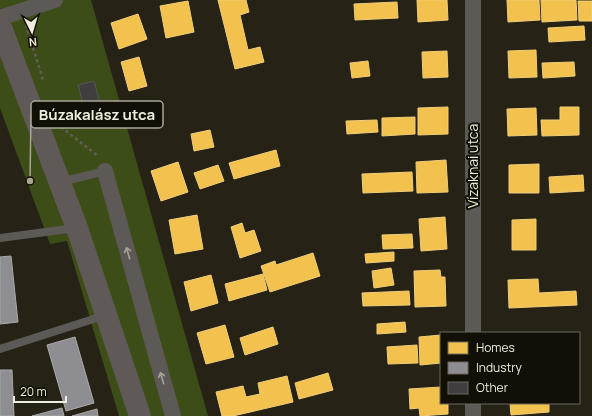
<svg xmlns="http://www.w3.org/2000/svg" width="592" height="416" font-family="Manrope,sans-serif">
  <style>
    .green { fill: #3d4d17 }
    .homes { fill: #f2c14e; stroke: #f1ce79 }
    .industry { fill: #8d8d92; stroke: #aaaaa9 }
    .building { fill: #403e3e; stroke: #595756 }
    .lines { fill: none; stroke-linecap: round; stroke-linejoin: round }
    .path { stroke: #625e5c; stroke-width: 2.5; stroke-dasharray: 3 3; stroke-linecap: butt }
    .lane { stroke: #5d5957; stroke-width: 8 }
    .street { stroke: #5d5957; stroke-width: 16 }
    .secondary { stroke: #5f5a57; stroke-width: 22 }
    .oneway { stroke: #a6a39a }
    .labels { text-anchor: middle; stroke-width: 4; stroke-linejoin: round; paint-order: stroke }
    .street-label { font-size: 14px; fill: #efedde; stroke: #121006 }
    .leader { fill: none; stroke: #a9a698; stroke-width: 1.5 }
    .callout-dot { fill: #a9a698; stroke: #121006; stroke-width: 1.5 }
    .callout { fill: #121006; stroke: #a9a698; stroke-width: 1.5 }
    .callout-label { font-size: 15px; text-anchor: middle; font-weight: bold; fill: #efedde }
  </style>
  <rect width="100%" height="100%" fill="#262316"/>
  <path class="green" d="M0,0h91l117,416h-89l-52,-175 -17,3 -50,-136z"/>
  <g class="homes">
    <path d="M218,0h28l3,12 -9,3 8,35 12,-3 4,15 -29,7z"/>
    <path d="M417,0h30l1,20 -30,2z"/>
    <path d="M507,0h32l1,20 -32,2z"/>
    <path d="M541,0h35l1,20 -35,2z"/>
    <path d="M188,1l6,31 -28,6 -6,-32z"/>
    <path d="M578,1h14v20h-13z"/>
    <path d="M397,2l1,16 -43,2 -1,-16z"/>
    <path d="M138,14l9,25 -28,10 -8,-26z"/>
    <path d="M584,26l1,14 -36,2 -1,-14z"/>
    <path d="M536,50l1,27 -28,1 -1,-27z"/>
    <path d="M447,51l1,26 -25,1 -1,-26z"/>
    <path d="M139,57l8,29 -18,5 -8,-29z"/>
    <path d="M368,61l2,15 -18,2 -2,-15z"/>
    <path d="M574,62l1,14 -32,2 -1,-15z"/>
    <path d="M448,107v27l-30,1v-27z"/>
    <path d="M560,107h19v28l-37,1 -1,-16h19z"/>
    <path d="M536,108l1,27 -29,1 -1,-27z"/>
    <path d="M415,117v17l-33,2v-18z"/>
    <path d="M377,120l1,12 -31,2 -1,-13z"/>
    <path d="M210,130l4,17 -20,4 -3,-17z"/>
    <path d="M276,150l4,16 -46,13 -5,-16z"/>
    <path d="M446,160l2,32 -31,1 -1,-31z"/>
    <path d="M178,162l10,30 -27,9 -10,-30z"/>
    <path d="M539,164v29h-30v-28z"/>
    <path d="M218,165l6,16 -24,8 -6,-16z"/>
    <path d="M412,172l1,19 -50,2 -1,-19z"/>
    <path d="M583,175l1,16 -34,2 -1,-16z"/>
    <path d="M197,215l6,34 -28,5 -6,-34z"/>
    <path d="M445,217l2,32 -26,2 -2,-32z"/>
    <path d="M536,219v31h-24v-30z"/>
    <path d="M242,223l3,10 9,-3 7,21 -21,7 -9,-31z"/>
    <path d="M412,234l1,14 -30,1 -1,-14z"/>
    <path d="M394,252v9l-28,2 -1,-9z"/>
    <path d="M313,253l7,23 -50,16 -9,-26 14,-5 1,4z"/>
    <path d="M391,268l3,17 -20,3 -2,-17z"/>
    <path d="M440,270l1,7h4l1,29 -31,1 -1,-36z"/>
    <path d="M263,274l4,16 -38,11 -4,-17z"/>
    <path d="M211,275l7,28 -27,8 -7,-29z"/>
    <path d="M538,279l1,14 37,-2 1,14 -68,3 -1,-28z"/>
    <path d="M409,291l1,14 -47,1 -1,-13z"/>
    <path d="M405,322l1,10 -29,2v-10z"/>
    <path d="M225,325l9,32 -28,7 -9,-31z"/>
    <path d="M273,327l5,17 -33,11 -5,-17z"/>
    <path d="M441,335v28l-21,2 -1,-28z"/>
    <path d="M417,345l1,18 -30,1 -1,-17z"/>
    <path d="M328,373l5,17 -34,9 -4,-16z"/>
    <path d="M287,376l6,26 -60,14h-11l-6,-24 27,-6 3,11 14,-3 -2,-11z"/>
    <path d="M441,387v16h7v11l-28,2 -1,-8 -9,1 -1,-20z"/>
    <path d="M510,403h39v9l-38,3z"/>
  </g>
  <g class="industry">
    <path d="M11,256l7,66 -18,2v-67z"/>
    <path d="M75,337l19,66 -28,8 -19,-66z"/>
    <path d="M0,370h12l2,46h-14z"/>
    <path d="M62,408l2,8h-32z"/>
    <path d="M97,409l1,7h-26z"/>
  </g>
  <path class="building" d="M94,81l6,22 -16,4 -6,-22z"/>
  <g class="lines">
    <g class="path">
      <path d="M26,25l17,55"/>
      <path d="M61,127l37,29"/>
    </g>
    <g class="lane">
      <path d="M61,182l44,-11"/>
      <path d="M0,238l76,-10"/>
      <path d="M0,349l106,-34"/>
    </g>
    <g class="street">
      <path d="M473,0v333"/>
      <path d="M0,18l55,-18"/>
      <path d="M105,171l68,245"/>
      <path d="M473,403v13"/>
    </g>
    <path class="secondary" d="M0,25l77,203 63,188"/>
  </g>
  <defs><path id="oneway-shaft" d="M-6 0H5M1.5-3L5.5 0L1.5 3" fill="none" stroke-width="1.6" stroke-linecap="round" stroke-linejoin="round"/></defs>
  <g class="oneway">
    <use href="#oneway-shaft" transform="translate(128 253) rotate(-106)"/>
    <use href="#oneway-shaft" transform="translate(162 378) rotate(-106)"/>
  </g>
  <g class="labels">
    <g class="street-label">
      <text transform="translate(473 166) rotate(-90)" y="5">Vízaknai utca</text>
    </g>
  </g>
  <path class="leader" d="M30 181L31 114"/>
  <circle class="callout-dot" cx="30" cy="181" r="4"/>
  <rect class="callout" x="31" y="101" width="132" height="27" rx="4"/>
  <g class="callout-label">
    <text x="97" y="120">Búzakalász utca</text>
  </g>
  <rect x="440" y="332" width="140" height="72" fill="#121006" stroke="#6a685c"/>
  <rect x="448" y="342" width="20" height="12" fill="#f2c14e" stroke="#6a685c"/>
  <text x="476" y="352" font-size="12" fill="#efedde">Homes</text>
  <rect x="448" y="362" width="20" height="12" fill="#8d8d92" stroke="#6a685c"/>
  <text x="476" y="372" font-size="12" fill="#efedde">Industry</text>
  <rect x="448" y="382" width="20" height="12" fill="#403e3e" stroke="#6a685c"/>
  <text x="476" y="392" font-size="12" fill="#efedde">Other</text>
  <g transform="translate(32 32) rotate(175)" stroke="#121006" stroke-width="3" paint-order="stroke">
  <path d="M0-3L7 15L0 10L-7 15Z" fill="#efedde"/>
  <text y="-6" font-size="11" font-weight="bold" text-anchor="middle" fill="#efedde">N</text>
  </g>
  <path d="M14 396v6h52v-6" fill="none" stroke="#efedde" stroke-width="2"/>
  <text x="20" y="396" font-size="12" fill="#efedde" stroke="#121006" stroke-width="3" paint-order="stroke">20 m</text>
</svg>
